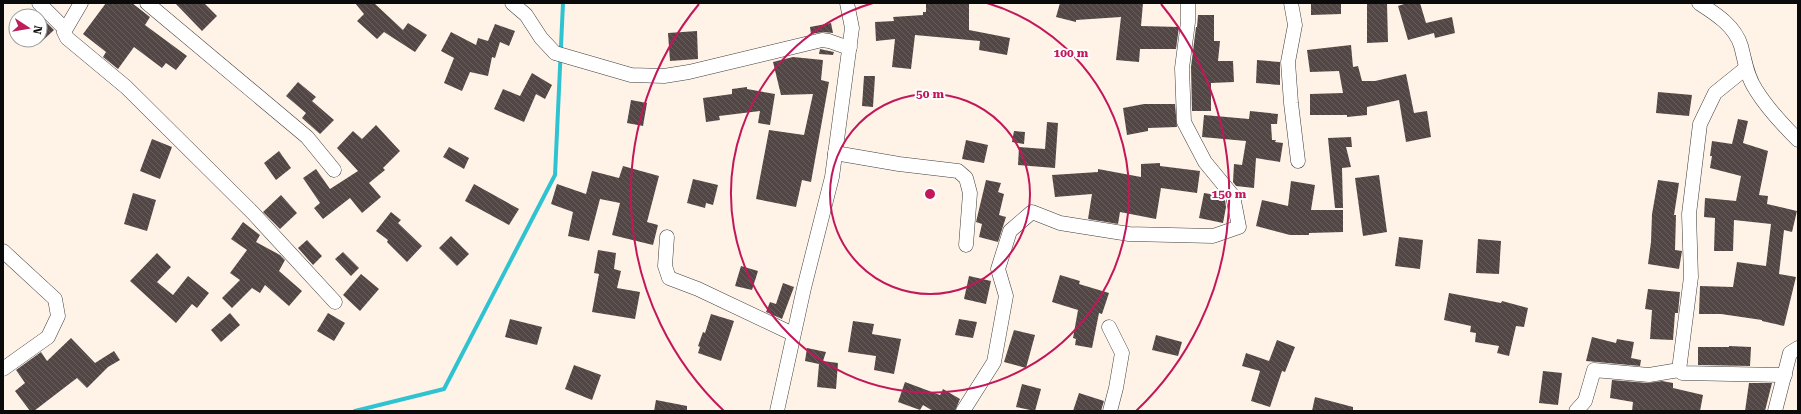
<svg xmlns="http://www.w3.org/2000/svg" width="1801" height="414" font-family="'Roboto Serif',serif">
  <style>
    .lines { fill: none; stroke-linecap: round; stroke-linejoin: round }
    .stream { stroke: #2fc3d1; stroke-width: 4 }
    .building { fill: url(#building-back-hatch) }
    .minor-casing { stroke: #3d3d3d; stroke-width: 15 }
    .minor { stroke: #fff; stroke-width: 14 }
    .ring { fill: none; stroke: #c2185b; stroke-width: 2 }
    .centre { fill: #c2185b; stroke: #fff; stroke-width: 2 }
    .ring-label { font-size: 12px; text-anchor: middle; font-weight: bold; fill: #c2185b; stroke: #fff; stroke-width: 4; stroke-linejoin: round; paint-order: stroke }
  </style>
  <defs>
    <pattern id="building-back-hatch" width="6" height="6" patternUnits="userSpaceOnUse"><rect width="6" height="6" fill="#534746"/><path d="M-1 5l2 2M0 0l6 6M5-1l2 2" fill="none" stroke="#675d5c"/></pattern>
  </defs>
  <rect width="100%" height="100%" fill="#fff3e7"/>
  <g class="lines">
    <path class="stream" d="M355,411l89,-22 111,-214 8,-172"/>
  </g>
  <g class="building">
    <path d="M106,3h26l18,14 -5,8 42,31 -11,14 -10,-7 -4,5 -28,-21 -16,22 -15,-12 3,-5 -23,-18z"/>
    <path d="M175,3h29l13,13 -15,15z"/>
    <path d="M355,3h19l29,27 5,-7 19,12 -12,17 -31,-20 -7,7 -20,-18 7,-7z"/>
    <path d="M926,3h43v27l41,8 -3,17 -28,-5 1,-9 -65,-6 -4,34 -19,-2 3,-28 -19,2 -1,-19 19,-1 -1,-4 30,-2v-3h3z"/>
    <path d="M1060,3h83l-2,23 38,1 -3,22h-36l-1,13 -23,-2 5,-43 -45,3v2l-20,-5z"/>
    <path d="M1311,3h30v11l-30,1z"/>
    <path d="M1367,3h20l1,39 -21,1z"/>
    <path d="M1407,3h13l6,20 26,-6 3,16 -20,5 -1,-5 -26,7 -10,-34z"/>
    <path d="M1198,15h16v26h6l-2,20h15l1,21 -23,1v28h-19l-1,-44 5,-40h1z"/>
    <path d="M44,20l10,10 -14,13v-19z"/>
    <path d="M831,23l2,10 -10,-1 -12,2 -1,-7z"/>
    <path d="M495,24l20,7 -6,15 -9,-4 -5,16 -3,-1 -4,19 -18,-4 -8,19 -18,-8 10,-25 -13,-7 10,-19 25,13 2,-7 10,3z"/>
    <path d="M697,31l1,28 -28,2 -2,-28z"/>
    <path d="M1351,45l2,22 5,-1 4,15h13l31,-7 8,39 13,-2 4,26 -25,5 -7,-42 -32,7v8l-20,2v-2h-37v-21l33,-1 -4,-22 -29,1 -3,-22z"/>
    <path d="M820,49l14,3 -1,3 -14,-1z"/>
    <path d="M793,57l30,3 -2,20 8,2 -18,100 -9,-2 -6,27 -40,-8 13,-69 35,5 9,-41 -32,1 -8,-33z"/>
    <path d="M1257,60l23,2v23l-24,-2z"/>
    <path d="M532,73l20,12 -7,14 -9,-5 -12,28 -30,-13 9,-20 17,7z"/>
    <path d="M864,76h11l-2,31 -11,-1z"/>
    <path d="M298,82l18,15 -4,4 22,19 -14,14 -18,-16 4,-5 -20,-17z"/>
    <path d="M747,87v2l28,5 -5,31 -12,-2 2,-12 -41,5 1,4 -14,2 -3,-24 29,-4v-5z"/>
    <path d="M1658,92l34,3 -3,21 -33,-3z"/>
    <path d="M631,100l16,3 -4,23 -16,-3z"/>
    <path d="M1144,104h31l2,23 -29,1v3l-21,4 -4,-27z"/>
    <path d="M1250,111l28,3 -1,10h-6l1,16h4l-1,2 8,1 -3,19 -24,-4 -2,30 -18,-2 -3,-4 1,-18 8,1 4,-24 -44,-4 2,-22 45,4z"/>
    <path d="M1738,119l10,2 -5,22 25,8 -9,44 9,1 -1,8 30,7 -5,21 -8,-2 -5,44 17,3 -12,49 -22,-5v-1l-41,-6h-22l1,-28 33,1 4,-25 29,4 5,-42 -37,-4 -1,31h-19l1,-33 -11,-1 1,-19 31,3 5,-25 -31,-8 2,-12h-2l2,-15 20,3z"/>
    <path d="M1047,122l11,1 -3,45 -37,-3 1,-18 26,2z"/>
    <path d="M376,125l24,26 -17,17 2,2 -16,13 12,14 -19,16 -12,-15 -27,21 -9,-11 6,-5 -17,-25 13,-9 14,20 28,-18 -21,-23 16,-17 9,8z"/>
    <path d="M1014,131l11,1 -1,12 -12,-2z"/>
    <path d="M1351,137l1,10h-6l5,20 -9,1 1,40h-8l-7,-70z"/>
    <path d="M152,139l20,8 -12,32 -20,-8z"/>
    <path d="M966,140l22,5 -4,18 -22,-4z"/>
    <path d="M449,147l20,11 -5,11 -21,-12z"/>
    <path d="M279,151l12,17 -15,12 -12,-17z"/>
    <path d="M1160,163v3l40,5 -3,22 -36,-5 -5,31 -36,-7 -2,12 -30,-5 4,-25 -37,3 -3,-22 46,-3v-3l43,8v-13z"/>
    <path d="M623,166l36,10 -12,46 11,3 -5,20 -41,-10 8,-32 -20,-4 -11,42 -21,-5 5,-24 -22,-8 6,-20 29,10 6,-23 27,7z"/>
    <path d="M1379,175l8,57 -24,4 -8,-58z"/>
    <path d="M693,179l25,6 -5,20 -7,-2 -1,5 -18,-5z"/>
    <path d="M986,180l15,3 -3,9 6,2 -5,21 7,2 -8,25 -19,-5 3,-13 -6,-2z"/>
    <path d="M1658,180l21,3 -5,32h2l-1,35 7,1 -3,18 -31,-5 3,-22 1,-28z"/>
    <path d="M1291,181l24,4 -4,25h32v22l-34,1v2h-19l-34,-9 6,-26 26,6z"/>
    <path d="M474,184l45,25 -10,16 -44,-24z"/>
    <path d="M133,193l23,7 -9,31 -23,-7z"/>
    <path d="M1204,193l18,3 3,4 1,7 -3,16 -24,-5z"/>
    <path d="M281,195l16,18 -17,16 -17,-17z"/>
    <path d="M391,212l10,8 -3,3 24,23 -15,16 -20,-20 1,-2 -12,-9z"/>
    <path d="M243,222l17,13 -4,7 24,13 5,5 -6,11 23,20 -13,15 -24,-21 -5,8 -8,-5 -20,20 -10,-10 18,-18 -10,-7 17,-23 -16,-11z"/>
    <path d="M451,236l18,18 -12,12 -18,-18z"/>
    <path d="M1399,237l24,3 -3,29 -25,-3z"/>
    <path d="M1478,239l23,2 -2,33 -23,-1z"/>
    <path d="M307,240l15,16 -9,9 -15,-17z"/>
    <path d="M598,250l18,3 -2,16 7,2 -4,17 23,4 -5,27 -43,-7 7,-38 -5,-1z"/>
    <path d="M343,252l16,16 -8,8 -16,-17z"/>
    <path d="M157,253l14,14 -14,15 16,13 15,-19 21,17 -12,15 -5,-4 -16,19 -46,-42z"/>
    <path d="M741,266l17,5 -6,19 -17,-4z"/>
    <path d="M361,274l18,15 -19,22 -17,-16z"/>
    <path d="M1060,275l20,6 -1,3 30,9 -7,21 -3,-1 -7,35 -17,-3 1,-6 -3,-1 5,-28 -26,-8z"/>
    <path d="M969,276l22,5 -5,23 -22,-5z"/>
    <path d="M783,283l11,4 -12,32 -16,-7 4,-10 6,2z"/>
    <path d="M1648,289l32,3 -2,21h-3l-2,27 -23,-1 2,-29 -7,-1z"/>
    <path d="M1449,293l52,10 1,-2 26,7 -4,19 -8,-1 -7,30 -12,-3 2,-7 -24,-4 1,-9 -6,-1 1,-6 -27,-6z"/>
    <path d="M230,313l10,12 -19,17 -10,-12z"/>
    <path d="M328,313l17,10 -11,18 -17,-10z"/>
    <path d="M711,314l23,7 -13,40 -23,-8 2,-6 -2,-1 5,-14 2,1z"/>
    <path d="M510,319l32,8 -5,18 -32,-8z"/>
    <path d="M959,319l18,3 -4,16 -18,-3z"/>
    <path d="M853,321l21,3 -2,10 29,5 -7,35 -20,-4 2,-14 -28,-4z"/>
    <path d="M1014,330l21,5 -9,33 -22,-6z"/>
    <path d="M1156,335l26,7 -4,14 -26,-6z"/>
    <path d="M1592,337l24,6 1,-4 17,3 -3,16 10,2 -1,6 -54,-5z"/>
    <path d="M71,338l24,25 19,-12 6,9 -12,7 -21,21 -10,-10 -43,33h-4l-15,-20 10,-8 -9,-13 25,-18 6,9z"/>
    <path d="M1277,340l18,7 -10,25 -3,-1 -12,36 -19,-6 9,-30 -18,-5 4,-13 23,8z"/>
    <path d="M1729,346l22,1 -1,19 -52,-1v-18h31z"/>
    <path d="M807,348l19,4 -3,9 15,2 -2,26 -19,-2 2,-23 -14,-3z"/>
    <path d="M574,365l27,10 -9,25 -27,-11z"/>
    <path d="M1543,371l19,2 -4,32 -19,-2z"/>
    <path d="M1612,380l36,3 14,-2 11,2v5l30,7 -3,16h-68l1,-9 -23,-4z"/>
    <path d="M905,382l35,13 3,-6 17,10 -5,12h-22l-10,-6 -3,5 -22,-8z"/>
    <path d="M1749,383h23l-7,28h-20z"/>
    <path d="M1022,384l19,5 -6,22 -19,-4z"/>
    <path d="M1079,393l25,8 -3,10h-28z"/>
    <path d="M1315,397l38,10v4h-41z"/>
    <path d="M656,400l31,6v5h-33z"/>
  </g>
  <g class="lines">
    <defs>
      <g id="minor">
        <path d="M39,3l26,26"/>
        <path d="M81,3l-17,29 3,6 59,49 127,126 82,89"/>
        <path d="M147,3l160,134 27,33"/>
        <path d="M512,3l14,12 15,23 14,15 76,22 33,1 25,-4 133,-32 7,1 20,7 1,-1"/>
        <path d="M1291,3l4,22 -7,37 3,41 7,58"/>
        <path d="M1699,3c17,11 36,23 42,43 4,15 6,31 15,44 11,18 27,35 42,50"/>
        <path d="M1746,68l-31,25 -15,31 -11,90 2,63 -12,93 3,3 103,2"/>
        <path d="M835,153l64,11 59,7 8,7 4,15 -4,52"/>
        <path d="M667,237l-2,29 4,12 29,11 95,45"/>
        <path d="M3,251l52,48 3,17 -10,21 -45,32"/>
        <path d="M1109,327l13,26 -6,35 -6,23"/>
        <path d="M777,411l27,-123 28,-111 20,-149 -5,-25"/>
        <path d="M963,411l31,-49 12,-66 -8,-27 12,-38 22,-19 28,11 69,11 84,2 26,-9 -6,-31 -28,-34 -21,-40 -2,-54 6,-46v-19"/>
        <path d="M1576,411l9,-10 9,-31 55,5 30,-5"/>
        <path d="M1775,411l15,-58 8,-5"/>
      </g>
    </defs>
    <use href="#minor" class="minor-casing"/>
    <use href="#minor" class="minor"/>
  </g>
  <g class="ring">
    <circle cx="930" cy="194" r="100"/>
    <path d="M987 3A199 199 0 1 1 873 3"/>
    <path d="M724 411A299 299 0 0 1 699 4M1161 4A299 299 0 0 1 1136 411"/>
  </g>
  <circle cx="930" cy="194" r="6" class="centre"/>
  <g class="ring-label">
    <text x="1071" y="57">100 m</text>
    <text x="930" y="98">50 m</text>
    <text x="1229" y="198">150 m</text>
  </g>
  <rect width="1801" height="414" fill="none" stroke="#0a0a0a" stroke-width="8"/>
  <g transform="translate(28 28) rotate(102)"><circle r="19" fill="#ffffff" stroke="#9d9d9d"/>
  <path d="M0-3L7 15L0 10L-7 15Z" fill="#bc1f59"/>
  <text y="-6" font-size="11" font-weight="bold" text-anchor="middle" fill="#0a0a0a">N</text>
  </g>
</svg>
